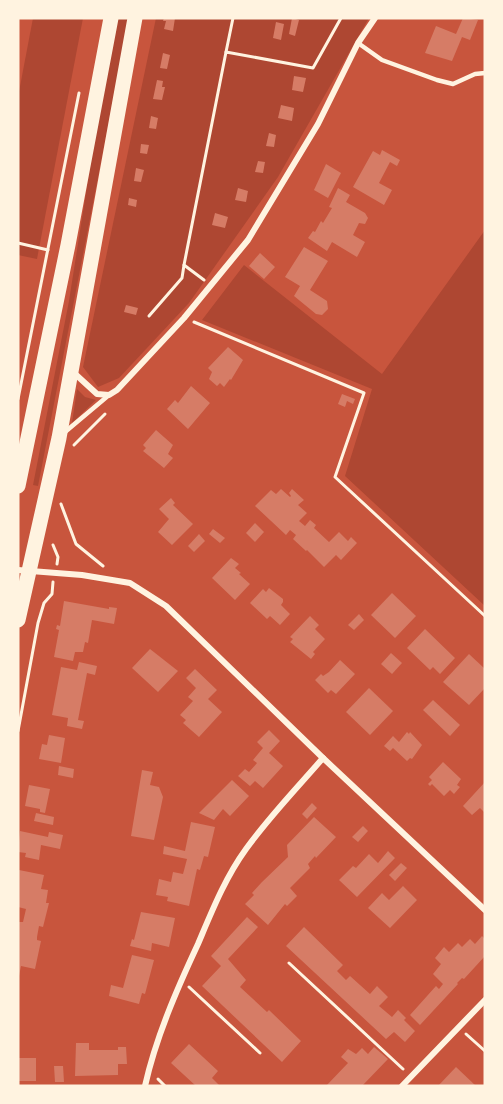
<svg xmlns="http://www.w3.org/2000/svg" width="503" height="1104" font-family="'IBM Plex Sans',sans-serif">
  <style>
    .green { fill: #ae4732 }
    .building { fill: #d67c66 }
    .lines { fill: none; stroke-linecap: round; stroke-linejoin: round }
    .path { stroke: #fff3e0; stroke-width: 3 }
    .service { stroke: #fff3e0; stroke-width: 4.5 }
    .minor { stroke: #fff3e0; stroke-width: 6 }
    .primary { stroke: #fff3e0; stroke-width: 15 }
  </style>
  <rect width="100%" height="100%" fill="#c8553d"/>
  <g class="green">
    <path d="M33,18h50l-46,241 -19,-4v-158z"/>
    <path d="M116,18h13l-91,468 -5,-1 36,-184 30,-191z"/>
    <path d="M156,18h213l-91,159 -89,126 -70,75 -21,9 -15,-20z"/>
    <path d="M485,230v376l-140,-130 27,-87 -170,-69 42,-55 138,109z"/>
    <path d="M77,389l8,8 11,3 -24,23z"/>
  </g>
  <g class="building">
    <path d="M164,18h11l-2,13 -9,-2 2,-8h-3z"/>
    <path d="M292,18l7,2 -4,16 -6,-2z"/>
    <path d="M463,18l15,2 -8,20 -8,-3 -10,24 -27,-8 11,-27 20,8z"/>
    <path d="M276,22l8,2 -3,16 -8,-2z"/>
    <path d="M163,53l7,2 -3,14 -7,-1z"/>
    <path d="M294,76l12,2 -3,14 -11,-2z"/>
    <path d="M157,80l6,1 -1,6h3l-3,13 -9,-1z"/>
    <path d="M281,105l13,3 -2,13 -14,-3z"/>
    <path d="M151,116l7,2 -2,11 -7,-1z"/>
    <path d="M269,133l7,2 -2,12 -8,-1z"/>
    <path d="M141,144l8,1 -2,9 -7,-1z"/>
    <path d="M382,150l18,10 -3,6 -7,-4 -11,21 13,7 -8,15 -31,-18 20,-36 7,4z"/>
    <path d="M258,161l7,1 -2,11 -8,-1z"/>
    <path d="M326,164l15,9 -13,25 -14,-8z"/>
    <path d="M136,168l8,2 -3,12 -7,-1z"/>
    <path d="M238,188l10,3 -2,11 -11,-2z"/>
    <path d="M338,188l12,7 -4,7 19,11 3,5 -3,6 -6,-1 -6,12 12,7 -8,15 -25,-15 -5,9 -19,-13 5,-7 2,1 6,-11 2,2 9,-15 -3,-1z"/>
    <path d="M129,198l8,2 -1,7 -8,-2z"/>
    <path d="M215,213l13,4 -3,11 -13,-3z"/>
    <path d="M304,247l24,14 -18,29 17,11 1,8 -6,6 -6,-1 -22,-18 6,-10 -15,-9z"/>
    <path d="M260,253l15,14 -11,12 -15,-13z"/>
    <path d="M126,305l12,3 -2,7 -12,-3z"/>
    <path d="M228,347l15,13 -12,20 -1,-1 -6,8 -4,-4 -3,3 -8,-7 3,-7 -4,-4z"/>
    <path d="M191,386l19,17 -22,26 -21,-20 8,-9 3,3z"/>
    <path d="M342,394l13,5 -2,5 -6,-3 -2,6 -7,-3z"/>
    <path d="M156,430l17,15 -5,9 5,4 -9,10 -21,-17 3,-3 -3,-3z"/>
    <path d="M281,489l9,8 1,-1 -2,-3 3,-4 12,11 -6,5 9,8 -8,8 6,5 5,-6 6,5 -2,3 15,14 10,-10 9,9 3,-4 6,6 -16,17 -5,-5 -12,12 -17,-17 -1,1 -13,-12 3,-4 -6,-5 -4,5 -31,-29 16,-16 5,4z"/>
    <path d="M171,498l4,5 -2,2 20,19 -21,21 -14,-13 11,-13 -10,-10z"/>
    <path d="M255,523l9,9 -9,10 -9,-9z"/>
    <path d="M213,529l12,9 -5,5 -11,-9z"/>
    <path d="M199,534l6,7 -11,11 -6,-6z"/>
    <path d="M231,558l8,6 -4,4 6,5 -2,1 11,10 -15,16 -23,-22z"/>
    <path d="M269,588l14,11v3l-2,3 9,9 -10,11 -10,-9 -3,3 -17,-16 13,-14 3,3z"/>
    <path d="M392,593l24,23 -21,22 -24,-23z"/>
    <path d="M64,601l45,8v-2l8,1 -3,16 -22,-4 -4,23 -3,-1 -2,10h-8l-2,9 -19,-4 5,-27 -3,-1 1,-4 3,1z"/>
    <path d="M359,614l5,6 -10,10 -6,-5z"/>
    <path d="M310,616l9,9 -4,4 10,10 -12,13 2,2 -4,5 -21,-17 3,-3 -3,-2z"/>
    <path d="M425,629l30,29 -15,16 -7,-7 -3,3 -23,-22z"/>
    <path d="M150,649l28,22 -20,21 -26,-24z"/>
    <path d="M391,653l11,10 -10,11 -11,-10z"/>
    <path d="M469,654l16,15v19l-16,17 -26,-23z"/>
    <path d="M340,660l15,14 -19,20 -5,-4 -3,3 -13,-13 6,-6 2,2 6,-4z"/>
    <path d="M79,662l18,4 -2,9 -8,-2 -9,47 6,1 -2,8 -15,-3 1,-8 -16,-3 9,-48 16,3z"/>
    <path d="M195,669l22,21 -9,9 14,13 -23,25 -16,-14 3,-3 -6,-5 13,-14 -5,-4 8,-9 -10,-10z"/>
    <path d="M369,688l24,23 -23,24 -24,-23z"/>
    <path d="M433,700l27,25 -10,11 -27,-26z"/>
    <path d="M269,730l11,11 -11,12 14,13 -20,22 -8,-7 -5,5 -12,-10 7,-7 4,3 8,-9 -4,-3 10,-12 -6,-6z"/>
    <path d="M407,732l2,2 1,-2 12,13 -10,14 -2,-1 -3,3 -14,-13 -3,3 -6,-5 9,-10 6,6z"/>
    <path d="M49,735l16,3 -4,25 -22,-4 3,-15 5,1z"/>
    <path d="M443,762l18,17 -4,6 3,2 -6,7 -4,-4 -6,6 -12,-12 -2,2 -2,-2 4,-4 -3,-3z"/>
    <path d="M59,766l15,3 -1,9 -15,-3z"/>
    <path d="M142,770l11,2 -3,13 9,2 4,10 -9,43 -23,-4z"/>
    <path d="M232,780l17,16 -19,20 -7,-7 -9,11 -15,-7z"/>
    <path d="M485,782v31l-5,-5 -8,7 -9,-9z"/>
    <path d="M29,785l21,4 -5,24 -5,-1v-3l-15,-3z"/>
    <path d="M312,803l5,5 -10,11 -5,-5z"/>
    <path d="M36,813l18,4 -1,8 -19,-4z"/>
    <path d="M314,817l22,20 -20,21 -1,-2 -7,8 2,4 -20,20 7,8 -10,10 -2,-2 -17,21 -23,-21 9,-9 -2,-2 10,-11 26,-25 -1,-12z"/>
    <path d="M191,822l24,5 -7,30 -4,-1 -4,14 -3,-1 -8,37 -22,-5 1,-4 -12,-2 3,-16 12,3 2,-10 10,2 4,-15 -24,-5 1,-8 21,5z"/>
    <path d="M363,826l5,5 -10,11 -6,-5z"/>
    <path d="M20,831l28,6 1,-5 14,3 -3,14 -19,-4 -2,15 -14,-3 1,-4 -8,-1z"/>
    <path d="M388,851l7,7 -38,39 -18,-17 14,-14 3,2 13,-14 9,9z"/>
    <path d="M401,863l6,5 -12,13 -6,-6z"/>
    <path d="M19,870l25,5 -3,14 7,1 -2,13h3l-6,24 -4,-1 -2,11v3l4,1 -6,28 -14,-3 -2,10 -1,-54h5l3,-13 -8,-2z"/>
    <path d="M403,886l14,14 -27,28 -22,-20 14,-15 7,7z"/>
    <path d="M141,912l34,6 -6,29 -17,-4 -1,8 -21,-5 2,-7 2,1z"/>
    <path d="M247,917l11,10 -30,32 18,21 -6,7 27,25 2,-2 32,31 -19,21 -80,-76 19,-20 -10,-10z"/>
    <path d="M304,927l39,38 -6,6 9,9 4,-4 20,18 7,-8 11,11 -9,9 13,11 6,-7 8,8 -2,2 11,11 -10,11 -11,-10 -8,7 -100,-93z"/>
    <path d="M482,936l3,3v17l-21,23 -2,-1 -5,5 1,1 -38,41 -10,-10 26,-29 3,3 4,-5 -10,-10 8,-10 -6,-6 9,-11 5,5 9,-9 4,4 8,-8 5,5z"/>
    <path d="M132,955l22,5 -9,34 -3,-1 -3,11 -30,-8 2,-11 12,3z"/>
    <path d="M76,1043h13v7h29v-3h8l1,17h-9v11l-43,1z"/>
    <path d="M189,1044l29,27 -6,7 8,8h-24l-25,-23z"/>
    <path d="M374,1047l14,12 -26,27h-36l22,-23 -7,-6 7,-8 8,5 6,-6 6,6z"/>
    <rect x="18" y="1058" width="18" height="23"/>
    <path d="M54,1066h9l1,16h-9z"/>
    <path d="M456,1067l20,19h-38z"/>
  </g>
  <g class="lines">
    <g class="path">
      <path d="M226,52l7,-34"/>
      <path d="M18,243l30,7"/>
      <path d="M204,280l-20,-15 42,-213 87,16 28,-50"/>
      <path d="M149,316l33,-38 2,-13"/>
      <path d="M194,322l170,71 -29,84 150,139"/>
      <path d="M18,399l61,-306"/>
      <path d="M74,445l31,-31"/>
      <path d="M61,504l15,40 27,22"/>
      <path d="M53,545l5,12 -1,7"/>
      <path d="M18,731l20,-108 6,-20 8,-9 1,-12"/>
      <path d="M289,963l114,106"/>
      <path d="M189,987l71,66"/>
      <path d="M466,1034l19,17"/>
      <path d="M158,1079l7,7"/>
    </g>
    <g class="service">
      <path d="M358,43l24,17 55,20 16,4 22,-10 10,-1"/>
      <path d="M65,432l44,-37"/>
    </g>
    <g class="minor">
      <path d="M73,372l24,22 12,1 8,-5 67,-72 64,-78 70,-116 40,-81 17,-25"/>
      <path d="M18,570l64,5 48,8 36,23 157,152 162,152"/>
      <path d="M145,1086c11,-49 32,-97 53,-142 14,-33 27,-66 48,-95 23,-32 51,-61 77,-91"/>
      <path d="M402,1086l83,-86"/>
    </g>
    <g class="primary">
      <path d="M18,486l50,-241 43,-227"/>
      <path d="M18,620l41,-182 76,-420"/>
    </g>
  </g>
  <rect width="503" height="1104" fill="none" stroke="#fff3e0" stroke-width="39"/>
</svg>
